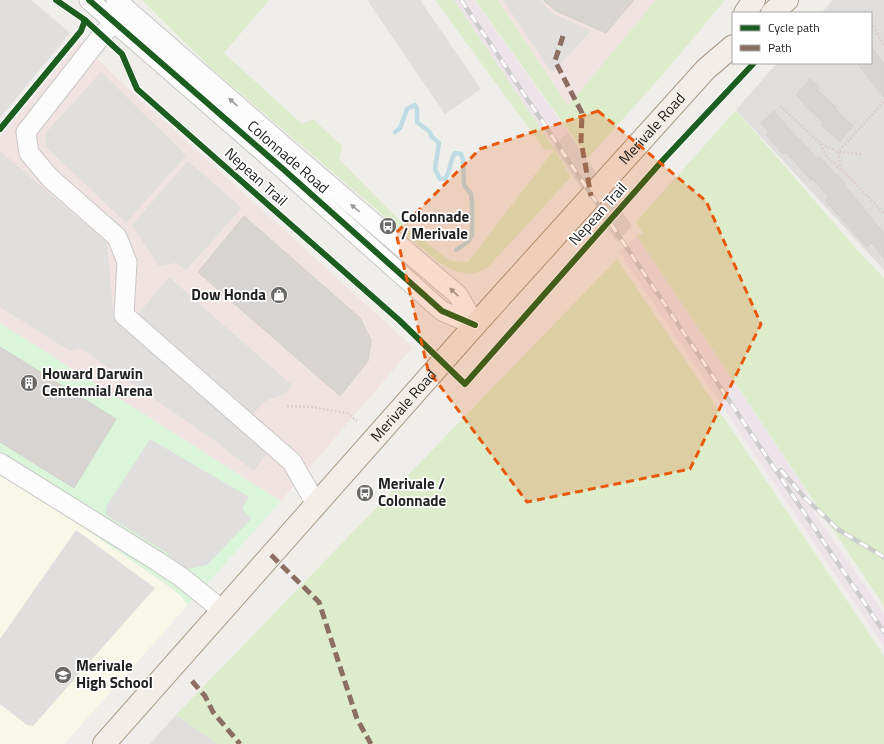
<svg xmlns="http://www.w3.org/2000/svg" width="884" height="744" font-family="'Titillium Web',sans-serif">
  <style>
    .residential { fill: #dfdedc }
    .commercial { fill: #f1e3e1 }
    .industrial { fill: #ede4e9 }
    .education { fill: #f8f7e8 }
    .grass { fill: #ddeccb }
    .park { fill: #daf5da }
    .parking { fill: #e0dfde }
    .pier { fill: #dedddd }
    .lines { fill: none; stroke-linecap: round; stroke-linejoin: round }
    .stream { stroke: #bfdbe3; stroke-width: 4.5 }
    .building { fill: #d7d4d2; stroke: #d3d0cc }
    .minor-casing { stroke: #c9c8c7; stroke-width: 21 }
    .major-casing { stroke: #a79c86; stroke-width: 24 }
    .path { stroke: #dccecd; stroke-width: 2.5; stroke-dasharray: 2 2; stroke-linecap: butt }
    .minor { stroke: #fdfcfc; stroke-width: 19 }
    .major { stroke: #f3ede7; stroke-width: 22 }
    .rail-casing { stroke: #ccc; stroke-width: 4.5 }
    .rail { stroke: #fff; stroke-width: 3; stroke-dasharray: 9; stroke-linecap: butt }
    .quiet { stroke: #8d6e63; stroke-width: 5; stroke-dasharray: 10 5; stroke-linecap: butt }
    .cycleway-casing { stroke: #fff; stroke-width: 8 }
    .cycleway { stroke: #1b5e20; stroke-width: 6 }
    .oneway { fill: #9a9a9a }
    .marked { fill: #e8590c; fill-opacity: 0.2; stroke: #e8590c; stroke-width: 3; stroke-dasharray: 8 5; stroke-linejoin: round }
    .labels { text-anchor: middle; stroke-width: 3.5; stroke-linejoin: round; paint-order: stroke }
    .street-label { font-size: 15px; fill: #222; stroke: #fff }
    .poi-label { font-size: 15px; font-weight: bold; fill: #222; stroke: #fff; text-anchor: start }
  </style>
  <rect width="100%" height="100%" fill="#f0eeeb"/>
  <g class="residential">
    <path d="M833,0h51v270l-148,-160 41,-47h94v-50h-50z"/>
    <path d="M176,715l42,29h-68z"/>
  </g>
  <g class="commercial">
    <path d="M498,0h158l-88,106z"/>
    <path d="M80,41l39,39 294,267 -132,154 -281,-178v-186z"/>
  </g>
  <g class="industrial">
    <path d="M453,0h21l94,132 -15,14 -2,1z"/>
    <path d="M637,236l165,248 13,30 69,99v34l-265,-395z"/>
  </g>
  <path class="education" d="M0,475l78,49 90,62 12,9 8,10 -124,139h-64z"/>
  <g class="grass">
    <path d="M142,0h127l-45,53 78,71 11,-5 29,27 -3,13 70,71 42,31 17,1 86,-112 -10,-1 -109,-149h19l101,150 16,27 -82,89c-19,14 -31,6 -50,-3l-228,-195z"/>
    <path d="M475,0h23l70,106 88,-106h69l-60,72 -77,86z"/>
    <path d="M736,110l125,144 23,24v328l-247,-370 6,-3 -7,-11z"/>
    <path d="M617,259l267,397v88h-666l-42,-29z"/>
  </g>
  <path class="park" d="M0,323l281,178 -93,104 -8,-10 -12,-10 -90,-61 -78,-49z"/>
  <g class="parking">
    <path d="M0,0h31l39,33 -70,85z"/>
    <path d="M367,0h53l61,89 -36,25z"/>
    <path d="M503,0h37l13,14 38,17 -39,42z"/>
    <path d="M101,72l85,83 -60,68 -80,-76 -1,-13z"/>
    <path d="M883,103h1v55l-3,3 3,3v43l-39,-39 -3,-21z"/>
    <path d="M0,151l107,92 7,76 153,134 -13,18 -43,-33 -131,-90 -10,3 -70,-44z"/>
    <path d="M188,161l54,47 -56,62 -10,-7 -17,3 -27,-41z"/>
    <path d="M169,277l123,108 -7,9 -18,6 -14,13 -115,-99z"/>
    <path d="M150,439l99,58 -7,12 9,10 -44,46 -19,4 -8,-2 -13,-14 -61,-38v-8z"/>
    <path d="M76,530l79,58 -122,138 -6,-1 -27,-21v-65z"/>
  </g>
  <path class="pier" d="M568,132l64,94 -15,16 -64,-96z"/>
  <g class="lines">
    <path class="stream" d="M395,132l5,-4 7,-19 8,-4 2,4v13l13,10 1,4 8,7 -4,26 5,10h5c6,-7 4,-18 10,-26l6,1 2,6 1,25 7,9 1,9v32l-4,7 -12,8"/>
  </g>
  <g class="building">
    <path d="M543,0h91l-28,33 -50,-22z"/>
    <path d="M871,46l13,18v33l-27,-34h14z"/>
    <path d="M810,79l9,8 -2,3 19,17 -1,2 18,17 -13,15 -19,-16 2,-3 -19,-17 1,-2 -9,-8z"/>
    <path d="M774,111l25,29 1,-1 17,20 3,-2 16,19 1,-2 8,9 -1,2 40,48v25l-13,-15 -4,4 -42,-47 4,-3 -16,-18 -2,1 -25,-28 -3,2 -17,-19 3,-2 -8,-10z"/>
    <path d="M244,216l116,102 11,22 -3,21 -28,35 -142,-124z"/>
    <path d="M0,347l116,72 -42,69 -74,-46z"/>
  </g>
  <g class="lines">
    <defs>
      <g id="minor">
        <path d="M89,0l194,169 159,142 33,14"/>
        <path d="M116,0l178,155 164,140 17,30"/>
        <path d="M126,9l-24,26 -76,97 3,21 21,25 67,59 10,25 -3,53 168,147 24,42"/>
        <path d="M0,463l157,98 24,16 41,33"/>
      </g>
      <g id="major">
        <path d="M745,13l9,-13"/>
        <path d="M772,13l15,-13"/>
        <path id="s1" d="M104,744l371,-419 231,-256 27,-23"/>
      </g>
    </defs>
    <use href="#minor" class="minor-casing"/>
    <use href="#major" class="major-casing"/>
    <g class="path">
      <path d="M873,26l11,19"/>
      <path d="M884,102l-46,50 3,17 43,44"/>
      <path d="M780,106l40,37 18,9 24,2"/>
      <path d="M820,144l7,13 13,12"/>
      <path d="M287,406l24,1 36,6 10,8"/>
    </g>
    <use href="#minor" class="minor"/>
    <use href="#major" class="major"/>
    <defs>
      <g id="rail">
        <path d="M461,0l423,632"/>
        <path d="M781,470l23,27 35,33 45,27"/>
      </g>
    </defs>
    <use href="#rail" class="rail-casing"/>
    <use href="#rail" class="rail"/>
    <g class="quiet">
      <path d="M563,36l-8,25 27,52 -1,28 10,55"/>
      <path d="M271,555l48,47 38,117 14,25"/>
      <path d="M192,681l13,15 8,16 27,32"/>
    </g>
    <defs>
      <g id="cycleway">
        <path d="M56,0l29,20 37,34 15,35 262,231 66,64 198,-224 91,-97"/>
        <path d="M89,0l194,169 159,142 33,14"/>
        <path d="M0,129l81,-98 4,-11"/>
      </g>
    </defs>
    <use href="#cycleway" class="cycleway-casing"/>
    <use href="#cycleway" class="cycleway"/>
  </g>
  <defs><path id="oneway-solid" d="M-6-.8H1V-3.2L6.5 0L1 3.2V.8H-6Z"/></defs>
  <g class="oneway">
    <use href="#oneway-solid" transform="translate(233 102) rotate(-139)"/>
    <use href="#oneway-solid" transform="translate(355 208) rotate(-140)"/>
    <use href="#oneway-solid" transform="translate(454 292) rotate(-137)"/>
  </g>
  <path class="marked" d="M598,111l108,90 55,123 -71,145 -163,33 -99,-132 -32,-137 84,-84z"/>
  <defs>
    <symbol id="bus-disc" viewBox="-11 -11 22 22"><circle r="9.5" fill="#6a6968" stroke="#fff"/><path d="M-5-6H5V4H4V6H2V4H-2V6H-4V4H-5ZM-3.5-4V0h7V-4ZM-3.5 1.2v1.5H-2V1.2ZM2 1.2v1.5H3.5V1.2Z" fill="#fff"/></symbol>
    <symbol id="shop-disc" viewBox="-11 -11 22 22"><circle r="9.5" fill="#6a6968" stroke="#fff"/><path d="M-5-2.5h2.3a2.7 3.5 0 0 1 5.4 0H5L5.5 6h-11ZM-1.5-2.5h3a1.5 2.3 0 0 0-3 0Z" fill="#fff"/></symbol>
    <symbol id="building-disc" viewBox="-11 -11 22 22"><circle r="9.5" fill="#6a6968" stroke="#fff"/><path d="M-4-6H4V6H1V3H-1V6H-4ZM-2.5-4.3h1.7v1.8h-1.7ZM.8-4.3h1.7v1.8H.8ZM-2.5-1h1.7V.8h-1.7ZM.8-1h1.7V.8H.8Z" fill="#fff"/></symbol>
    <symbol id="school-disc" viewBox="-11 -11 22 22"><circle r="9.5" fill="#6a6968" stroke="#fff"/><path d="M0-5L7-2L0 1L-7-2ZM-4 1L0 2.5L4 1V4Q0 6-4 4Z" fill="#fff"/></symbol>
  </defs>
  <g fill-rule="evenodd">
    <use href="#bus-disc" x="378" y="216" width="20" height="20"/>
    <use href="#shop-disc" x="269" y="285" width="20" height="20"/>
    <use href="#building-disc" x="19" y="373" width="20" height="20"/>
    <use href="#bus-disc" x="355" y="483" width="20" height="20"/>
    <use href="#school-disc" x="53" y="665" width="20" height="20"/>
  </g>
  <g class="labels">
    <g class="street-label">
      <text dy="5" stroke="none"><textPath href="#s1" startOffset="824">Merivale Road</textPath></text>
      <text transform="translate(288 157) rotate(41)" y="5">Colonnade Road</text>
      <text transform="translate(256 177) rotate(42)" y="5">Nepean Trail</text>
      <text transform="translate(598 214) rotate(-48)" y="5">Nepean Trail</text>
      <text dy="5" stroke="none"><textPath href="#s1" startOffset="452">Merivale Road</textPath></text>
    </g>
    <g class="poi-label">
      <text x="401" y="222">Colonnade<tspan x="401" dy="17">/ Merivale</tspan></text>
      <text x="266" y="300" text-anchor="end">Dow Honda</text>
      <text x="42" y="379">Howard Darwin<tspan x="42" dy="17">Centennial Arena</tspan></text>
      <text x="378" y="489">Merivale /<tspan x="378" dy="17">Colonnade</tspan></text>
      <text x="76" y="671">Merivale<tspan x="76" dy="17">High School</tspan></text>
    </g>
  </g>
  <rect x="732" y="12" width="140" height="52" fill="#ffffff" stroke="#a7a7a7"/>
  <rect x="740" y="25" width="20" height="6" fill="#1b5e20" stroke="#a7a7a7"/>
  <text x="768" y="32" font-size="12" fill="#222222">Cycle path</text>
  <rect x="740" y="45" width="20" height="6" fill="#8d6e63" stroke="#a7a7a7"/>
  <text x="768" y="52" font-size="12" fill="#222222">Path</text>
</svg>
